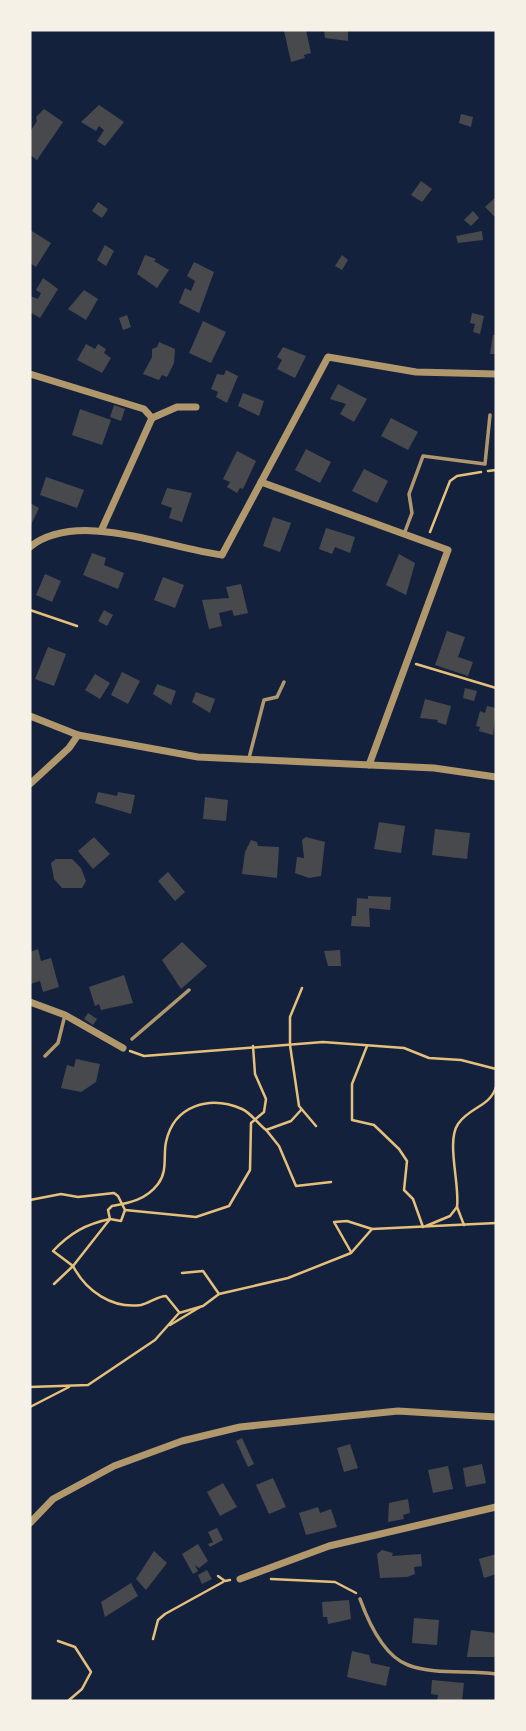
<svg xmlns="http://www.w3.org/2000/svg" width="526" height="1731" font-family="Lato,sans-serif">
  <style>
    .building { fill: #48494c }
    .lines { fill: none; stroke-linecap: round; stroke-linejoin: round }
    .path { stroke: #e5c07b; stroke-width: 2.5 }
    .service { stroke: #b1986c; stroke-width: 3.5 }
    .minor { stroke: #b1986c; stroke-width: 7 }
  </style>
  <rect width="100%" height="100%" fill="#14213d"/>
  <g class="building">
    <path d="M296,30h10l5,23 -7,2 1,3 -14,4 -7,-31z"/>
    <path d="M324,30h24v11l-23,-3z"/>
    <path d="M99,105l25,17 -19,24 -8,-5 7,-11 -5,-4 -3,5 -15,-9z"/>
    <path d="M44,109l19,13 -26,38 -7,-5v-23l7,-11 -1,-4z"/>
    <path d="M461,114l12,3 -2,10 -12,-4z"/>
    <path d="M421,181l11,8 -10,13 -11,-7z"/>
    <path d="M496,197v21l-11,-11z"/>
    <path d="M98,202l10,7 -6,9 -10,-7z"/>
    <path d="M473,211l6,7 -8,8 -7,-6z"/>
    <path d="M30,230l21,13 -15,24 -6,-4z"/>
    <path d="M482,231l1,9 -25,3 -2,-7z"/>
    <path d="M105,245l9,6 -8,15 -9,-6z"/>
    <path d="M145,255l11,4 -2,2 15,9 -12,18 -20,-14z"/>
    <path d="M342,255l6,5 -6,10 -7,-4z"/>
    <path d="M194,262l20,10 -15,41 -20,-10 6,-15 6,3 4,-10 -8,-5z"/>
    <path d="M43,278l15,11 -18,29 -10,-6v-16l8,3 3,-6 -5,-3z"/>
    <path d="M84,290l14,9 -12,21 -18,-11z"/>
    <path d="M472,313l12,3 -4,18 -7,-2 2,-8 -5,-1z"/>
    <path d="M127,315l4,12 -8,3 -4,-12z"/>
    <path d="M203,321l23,11 -15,31 -22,-10z"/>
    <path d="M493,335h3v19h-6z"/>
    <path d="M159,342l16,7 -1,14 -7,14 -5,-2 -3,5 -16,-6 9,-17v-8l5,-2z"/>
    <path d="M86,344l9,5 3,-5 8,5 -2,4 7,5 -9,15 -25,-13z"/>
    <path d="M283,347l23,9 -11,22 -18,-9 5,-9 -5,-3z"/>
    <path d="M226,370l12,6 -11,27 -11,-6 2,-5 -7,-3 6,-15 7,1z"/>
    <path d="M338,384l29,15 -13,23 -14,-8 6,-10 -16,-5z"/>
    <path d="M243,393l21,8 -5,15 -21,-10z"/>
    <path d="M114,405l11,4 -4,12 -11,-4z"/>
    <path d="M80,409l31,11 -9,25 -30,-10z"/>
    <path d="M391,418l27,14 -10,18 -27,-14z"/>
    <path d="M306,449l25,13 -11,21 -25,-13z"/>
    <path d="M237,451l19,10 -13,28 -3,-1 -3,5 -10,-6 3,-5 -7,-3z"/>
    <path d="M364,469l24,12 -11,22 -25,-12z"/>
    <path d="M46,477l38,13 -7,18 -37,-13z"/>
    <path d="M167,488l25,5 -10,29 -13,-4 3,-10 -11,-4z"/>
    <path d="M30,503l9,5 -9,19z"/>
    <path d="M273,517l18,6 -11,29 -17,-6z"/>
    <path d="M326,528l29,9 -5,16 -15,-6 -3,7 -13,-5z"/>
    <path d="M92,553l14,5 -2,7 20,8 -6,16 -35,-14z"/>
    <path d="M399,554l16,9 -9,32 -20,-10z"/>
    <path d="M45,574l16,7 -9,21 -16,-7z"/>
    <path d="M163,577l21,8 -9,23 -21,-8z"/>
    <path d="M241,584l7,29 -14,3 -2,-6 -13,3 3,13 -13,3 -7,-29 27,-2 -3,-11z"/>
    <path d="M104,610l9,5 -6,11 -9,-5z"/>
    <path d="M447,631l18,6 -7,20 15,5 -5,14 -33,-11z"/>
    <path d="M48,647l18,7 -12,32 -19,-7z"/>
    <path d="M122,672l18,9 -12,23 -17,-9z"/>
    <path d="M95,674l15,9 -10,16 -15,-9z"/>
    <path d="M157,684l19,7 -5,14 -18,-11z"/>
    <path d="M465,688l12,3 -3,10 -11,-3z"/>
    <path d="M196,692l19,7 -5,14 -18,-11z"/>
    <path d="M425,699l26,7 -5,19 -9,-3 1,-2 -18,-2z"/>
    <path d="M487,706l9,2 -3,27 -14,-4 1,-4 -4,-1 4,-15 5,2z"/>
    <path d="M98,792l19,4 1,-4 17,3 -4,19 -36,-11z"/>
    <path d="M205,797l23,3 -2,21 -23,-2z"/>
    <path d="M379,822l26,4 -4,27 -27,-4z"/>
    <path d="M435,829l35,4 -3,26 -35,-4z"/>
    <path d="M94,837l16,17 -17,15 -15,-18z"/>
    <path d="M306,837l19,5 -4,34 -12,2 -14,-5 2,-16 7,1 -2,-18z"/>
    <path d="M251,840l6,2 1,4 21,1 -2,31 -35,-4 3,-22z"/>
    <path d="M56,859h16l9,9 5,13 -4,7h-20l-8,-9 -3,-16z"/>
    <path d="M168,872l17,20 -10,9 -17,-20z"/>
    <path d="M368,896l23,1 -1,13 -21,-2 1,19 -19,-1 1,-10h4l1,-18 11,1z"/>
    <path d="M182,942l25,24 -26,23 -19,-29z"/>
    <path d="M38,949l3,12 10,-3 8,29 -16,5 -3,-11 -10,3v-32z"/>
    <path d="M340,950l1,16h-13l-4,-15z"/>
    <path d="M124,975l9,28 -32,7 -2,-6 -4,2 -6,-19z"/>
    <path d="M88,1013l9,6 -4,6 -9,-6z"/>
    <path d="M76,1059l24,5 -4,18 -15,10 -20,-4 6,-23 7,2z"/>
    <path d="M242,1438l12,26 -6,3 -12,-26z"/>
    <path d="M350,1444l8,24 -14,4 -7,-24z"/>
    <path d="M482,1464l4,19 -20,4 -3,-19z"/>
    <path d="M448,1466l5,23 -20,4 -5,-23z"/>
    <path d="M273,1478l13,29 -17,7 -13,-29z"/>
    <path d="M223,1483l14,24 -17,9 -13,-24z"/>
    <path d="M408,1499l2,14 -7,2 1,4 -16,3 1,-19z"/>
    <path d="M318,1507l2,6 11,-4 6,18 -31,8 -7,-22z"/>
    <path d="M217,1528l6,12 -13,7 -2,-3 5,-2 -5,-10z"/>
    <path d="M198,1544l10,17 -9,7 -4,-3 3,6 -5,3 -11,-20z"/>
    <path d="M382,1550l11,3 -1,3 29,-2 1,12 -8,1 1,7 -8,3 -27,1 -3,-24z"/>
    <path d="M154,1551l13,12 -21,27 -10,-11z"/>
    <path d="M496,1554v20l-12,4 -5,-19z"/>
    <path d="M207,1570l5,9 -10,5 -4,-9z"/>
    <path d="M131,1583l7,13 -33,21 -4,-15z"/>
    <path d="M349,1600l2,19 -23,5 -1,-7h-4l-1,-15z"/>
    <path d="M414,1618l25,2 -2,25 -25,-2z"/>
    <path d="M471,1630l25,3v24h-29z"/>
    <path d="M352,1651l17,4 2,8 19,4 -4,19 -39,-9z"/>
    <path d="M432,1680l32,3 -2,18h-25l1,-6 -7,-1z"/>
  </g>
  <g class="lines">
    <g class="path">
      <path d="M488,471l8,-1"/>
      <path d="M430,532l20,-51 7,-5 24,-4"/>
      <path d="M30,610l47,16"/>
      <path d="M416,664l80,24"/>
      <path d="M302,988l-12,29v28l9,61 17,20"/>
      <path d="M367,1046l-15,38v36l22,5 25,24 8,12 -3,29 9,9 10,28"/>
      <path d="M130,1051l14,5 179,-14 81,6 25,10 32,2 35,9"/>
      <path d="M267,1131l12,15 17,40 35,-4"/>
      <path d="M30,1200l31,-6 17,3 36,-4 4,3 7,14 -4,11 -11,-2 -2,-9 4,-4c17,-3 34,-6 46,-22 10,-13 5,-28 8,-42 8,-37 44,-47 76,-33 9,4 16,15 24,21l25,-9 10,-11"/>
      <path d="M457,1207l7,18"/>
      <path d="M125,1210l71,7 33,-11 21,-36 1,-47 13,-11 2,-13 -11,-25 -2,-28"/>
      <path d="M110,1219l-37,47c13,25 39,43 68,39 9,-2 17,-9 25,-9l13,16"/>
      <path d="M426,1226l24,-10 7,-9c3,-23 -11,-65 1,-83 11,-17 32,-17 38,-37"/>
      <path d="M351,1252l-17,-30 13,-1 25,8"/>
      <path d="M182,1273l21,-2 16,23"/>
      <path d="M54,1284l19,-18 -20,-15c17,-18 33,-27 57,-32"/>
      <path d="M170,1325l30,-18"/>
      <path d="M30,1387l58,-2 67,-45 24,-27 24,-7 16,-12 69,-16 63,-25 21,-24 124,-6"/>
      <path d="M30,1407l39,-20"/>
      <path d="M218,1576l7,5 5,-1"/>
      <path d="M271,1579l64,3 21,11"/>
      <path d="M153,1639l5,-19 7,-6 58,-32"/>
      <path d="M58,1641l17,6 16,25 -9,17 -14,12"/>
    </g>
    <g class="service">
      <path d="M404,534l8,-21 -3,-19 14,-38 62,8 5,-49"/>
      <path d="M249,758l15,-58 13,-3 7,-15"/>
      <path d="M132,1039l57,-49"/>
      <path d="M45,1056l13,-13 7,-28"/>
      <path d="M360,1599c8,22 24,57 48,66 26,10 61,5 88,9"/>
    </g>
    <g class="minor">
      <path d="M30,374l114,35 8,9 -51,113"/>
      <path d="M152,418l25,-11h19"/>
      <path d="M261,482l187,68 -79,215"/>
      <path d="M30,547c47,-38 137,1 192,8l106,-198 88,15 80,2"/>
      <path d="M30,716l48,19 120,22 236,11 62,9"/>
      <path d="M30,784l39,-36 9,-13"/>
      <path d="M30,1002l35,13 58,33"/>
      <path d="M30,1523l23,-24 61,-33 68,-25 58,-14 158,-16 98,6"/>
      <path d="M240,1579l89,-33 167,-39"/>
    </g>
  </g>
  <rect width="526" height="1731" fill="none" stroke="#f6f1e7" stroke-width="63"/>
</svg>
